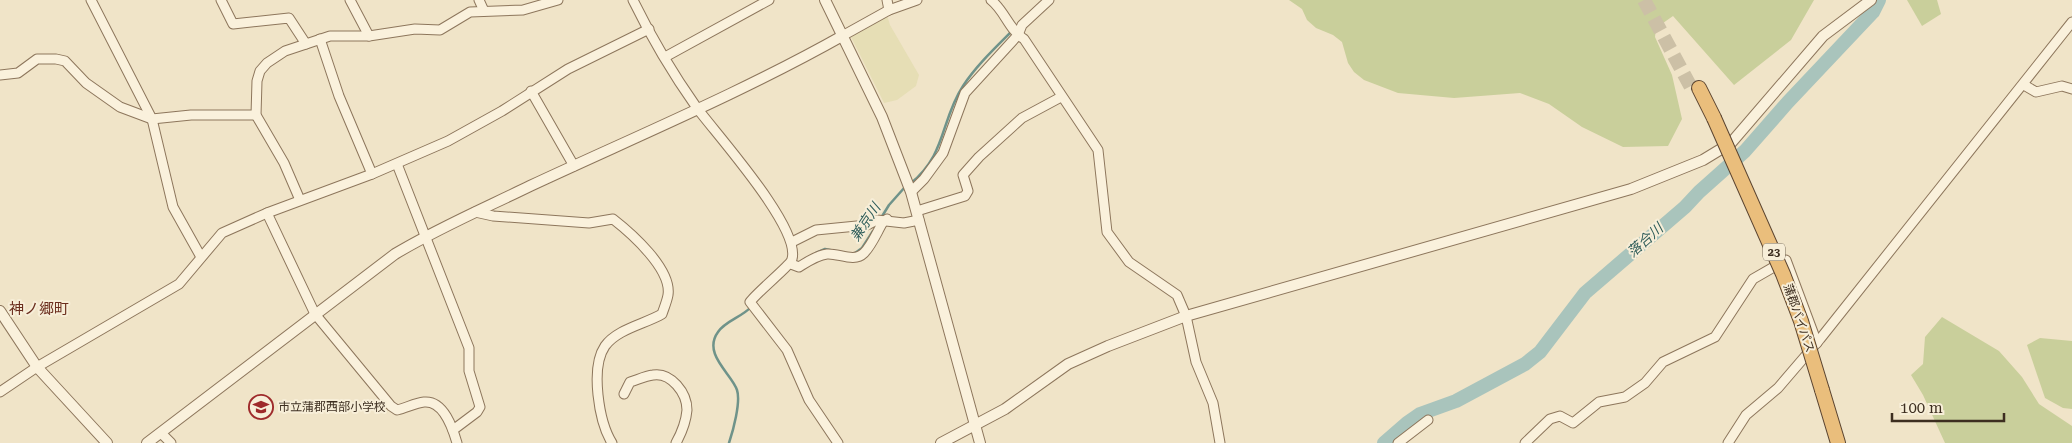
<svg xmlns="http://www.w3.org/2000/svg" width="2072" height="443" font-family="'Roboto Serif','Noto Sans JP',serif">
  <style>
    .farmland { fill: #e6deb5 }
    .green { fill: #c9cf9b }
    .lines { fill: none; stroke-linecap: round; stroke-linejoin: round }
    .stream { stroke: #6f938a; stroke-width: 2.5 }
    .river { stroke: #a9c4bc; stroke-width: 14 }
    .trunk-tunnel { stroke: #ccc0a6; stroke-width: 14; stroke-dasharray: 14 7; stroke-linecap: butt }
    .minor-casing { stroke: #8d765c; stroke-width: 11 }
    .tertiary-casing { stroke: #8d765c; stroke-width: 12 }
    .trunk-casing { stroke: #5b4430; stroke-width: 16 }
    .minor { stroke: #faf1dc; stroke-width: 9 }
    .tertiary { stroke: #faf1dc; stroke-width: 10 }
    .trunk { stroke: #eabe7c; stroke-width: 14 }
    .trunk-bridge-casing { stroke: #5b4430; stroke-width: 16; stroke-linecap: butt }
    .trunk-bridge { stroke: #eabe7c; stroke-width: 14 }
    .labels { text-anchor: middle; stroke-width: 4; stroke-linejoin: round; paint-order: stroke }
    .shield { fill: #f7eed8; stroke: #756857; stroke-width: 1 }
    .shield-label { font-size: 11px; font-weight: bold; fill: #3d2e20 }
    .street-label { font-size: 12px; fill: #3d2e20; stroke: #f7eed8 }
    .poi-label { font-size: 12px; fill: #3d2e20; stroke: #f7eed8; text-anchor: start }
    .water-label { font-size: 14px; font-style: italic; fill: #2f5d5a; stroke: #f7eed8 }
    .quarter-label { font-size: 15px; fill: #6b2e1e; stroke: #f7eed8 }
  </style>
  <rect width="100%" height="100%" fill="#f0e4c8"/>
  <path class="farmland" d="M887,15l3,10 29,50 -3,11 -19,14 -13,3 -33,-66 1,-4z"/>
  <g class="green">
    <path d="M1289,0h525l-23,40 -57,45 -61,-69 -17,12 -1,9 17,38 10,44 -14,27 -45,1 -41,-20 -33,-23 -29,-11 -66,5 -56,-5 -34,-13 -10,-8 -6,-9 -6,-21 -9,-7 -17,-7 -9,-8 -5,-11z"/>
    <path d="M1907,0h30l4,14 -19,12z"/>
    <path d="M1942,317l57,34 23,26 17,27 33,22v17h-127l-22,-48 -12,-20 12,-11 2,-27z"/>
    <path d="M2040,338l32,3v68l-9,-1 -18,-10 -18,-53z"/>
  </g>
  <g class="lines">
    <g class="stream">
      <path d="M910,184c37,-30 30,-63 53,-98 13,-20 32,-38 49,-55"/>
      <path d="M881,218l8,-13 16,-18"/>
      <path d="M816,253l9,-4 10,2"/>
      <path d="M855,253l7,-5 11,-17"/>
      <path d="M729,443c4,-12 12,-41 8,-53 -5,-16 -35,-36 -19,-58 7,-11 24,-15 33,-25"/>
    </g>
    <path class="river" d="M1384,443l23,-20 13,-9 36,-13 69,-37 15,-12 45,-59 100,-86 14,-15 46,-41 43,-49 85,-90 6,-12"/>
    <path class="trunk-tunnel" d="M1644,0l49,91"/>
    <defs>
      <g id="minor">
        <path d="M91,0l61,119 21,88 28,50"/>
        <path d="M221,0l12,24 56,-6 17,26"/>
        <path d="M350,0l19,36"/>
        <path d="M479,0l5,11"/>
        <path d="M633,0c18,37 40,74 64,108 20,27 104,120 95,151 -1,6 -35,33 -42,43l37,48 22,50 29,43"/>
        <path d="M887,0l2,10"/>
        <path d="M991,0c14,11 18,30 33,39l74,111 9,82 22,30 48,33 9,21 10,46 17,41 7,40"/>
        <path d="M844,35l45,-25 28,-10"/>
        <path d="M320,39l19,57 33,78"/>
        <path d="M665,57l104,-57"/>
        <path d="M0,75l18,-2 19,-14h19l9,2 21,22 34,24 32,12 39,-4h65"/>
        <path d="M2024,85l12,7 26,-6 10,3"/>
        <path d="M531,91l43,75"/>
        <path d="M397,164l72,184v23l11,36 -3,5 -24,18"/>
        <path d="M911,192l13,-13 19,-26 22,-60 53,-58 4,-10 27,-25"/>
        <path d="M300,200l-16,-37 -28,-48 1,-34 3,-10 7,-8 18,-12 45,-15h39l46,-7 25,1 30,-18 53,-2 35,-10"/>
        <path d="M917,211l48,-15 3,-5 -5,-16 16,-18 43,-39 39,-21"/>
        <path d="M475,212l18,4 96,7 24,-4c18,14 59,50 55,76 -1,6 -4,13 -6,19 -17,10 -45,15 -57,32 -15,22 -6,76 7,97"/>
        <path d="M267,213l48,101 76,92 6,4c9,-2 18,-7 27,-8 20,-2 29,27 33,41"/>
        <path d="M792,242l24,-12 51,-5 10,-5 27,3 15,-3"/>
        <path d="M791,264l8,3c8,-5 18,-12 28,-13 12,-1 27,9 37,-1 8,-8 13,-21 19,-31l4,-3"/>
        <path d="M0,392l37,-25 142,-83 43,-51 45,-20 105,-39 76,-33 54,-30 66,-42 81,-40"/>
        <path d="M624,394l6,-12c7,-2 15,-6 23,-7 18,-3 34,18 34,35 -1,12 -5,22 -11,33"/>
        <path d="M161,433l10,10"/>
        <path d="M1398,443l30,-23"/>
        <path d="M1525,443l25,-24 10,-3 13,7 26,-21 26,-5 20,-14 18,-21 52,-25 38,-58 33,-19 31,83"/>
        <path d="M1728,443l18,-28 32,-27 42,-49 252,-317"/>
      </g>
      <g id="tertiary">
        <path d="M825,0l57,117 29,75 69,251"/>
        <path d="M0,311l37,56 70,76"/>
        <path d="M147,443l248,-189c43,-26 90,-46 135,-68 105,-49 213,-94 314,-151"/>
        <path d="M941,443l64,-34 63,-45 40,-18 78,-30 445,-127 72,-29 28,-17 92,-107 48,-36"/>
      </g>
      <g id="trunk">
        <path d="M1699,88l15,30"/>
        <path d="M1822,390l16,53"/>
      </g>
    </defs>
    <use href="#minor" class="minor-casing"/>
    <use href="#tertiary" class="tertiary-casing"/>
    <use href="#trunk" class="trunk-casing"/>
    <use href="#minor" class="minor"/>
    <use href="#tertiary" class="tertiary"/>
    <use href="#trunk" class="trunk"/>
    <defs>
      <path id="trunk-bridge" d="M1714,118l69,156 18,47 21,69"/>
    </defs>
    <use href="#trunk-bridge" class="trunk-bridge-casing"/>
    <use href="#trunk-bridge" class="trunk-bridge"/>
  </g>
  <defs>
    <symbol id="school-ring" viewBox="-11 -11 22 22"><circle r="9.5" fill="#f7eed8" stroke="#9e2a2b" stroke-width="1.5"/><path d="M0-5L7-2L0 1L-7-2ZM-4 1L0 2.5L4 1V4Q0 6-4 4Z" fill="#9e2a2b"/></symbol>
  </defs>
  <g fill-rule="evenodd">
    <use href="#school-ring" x="247" y="393" width="28" height="28"/>
  </g>
  <g class="labels">
    <rect class="shield" x="1763" y="243.5" width="22" height="17" rx="4"/>
    <g class="shield-label">
      <text x="1774" y="256">23</text>
    </g>
    <g class="street-label">
      <text transform="translate(1799 318) rotate(71)" y="4">蒲郡バイパス</text>
    </g>
    <g class="poi-label">
      <text x="278" y="411">市立蒲郡西部小学校</text>
    </g>
    <g class="water-label">
      <text transform="translate(865 222) rotate(-56)" y="5">兼京川</text>
      <text transform="translate(1645 240) rotate(-42)" y="5">落合川</text>
    </g>
    <g class="quarter-label">
      <text x="39" y="314">神ノ郷町</text>
    </g>
  </g>
  <path d="M1892 413v8h112v-8" fill="none" stroke="#3d2e20" stroke-width="2.5"/>
  <text x="1900" y="413" font-size="15" fill="#3d2e20" stroke="#f7eed8" stroke-width="4" paint-order="stroke">100 m</text>
</svg>
